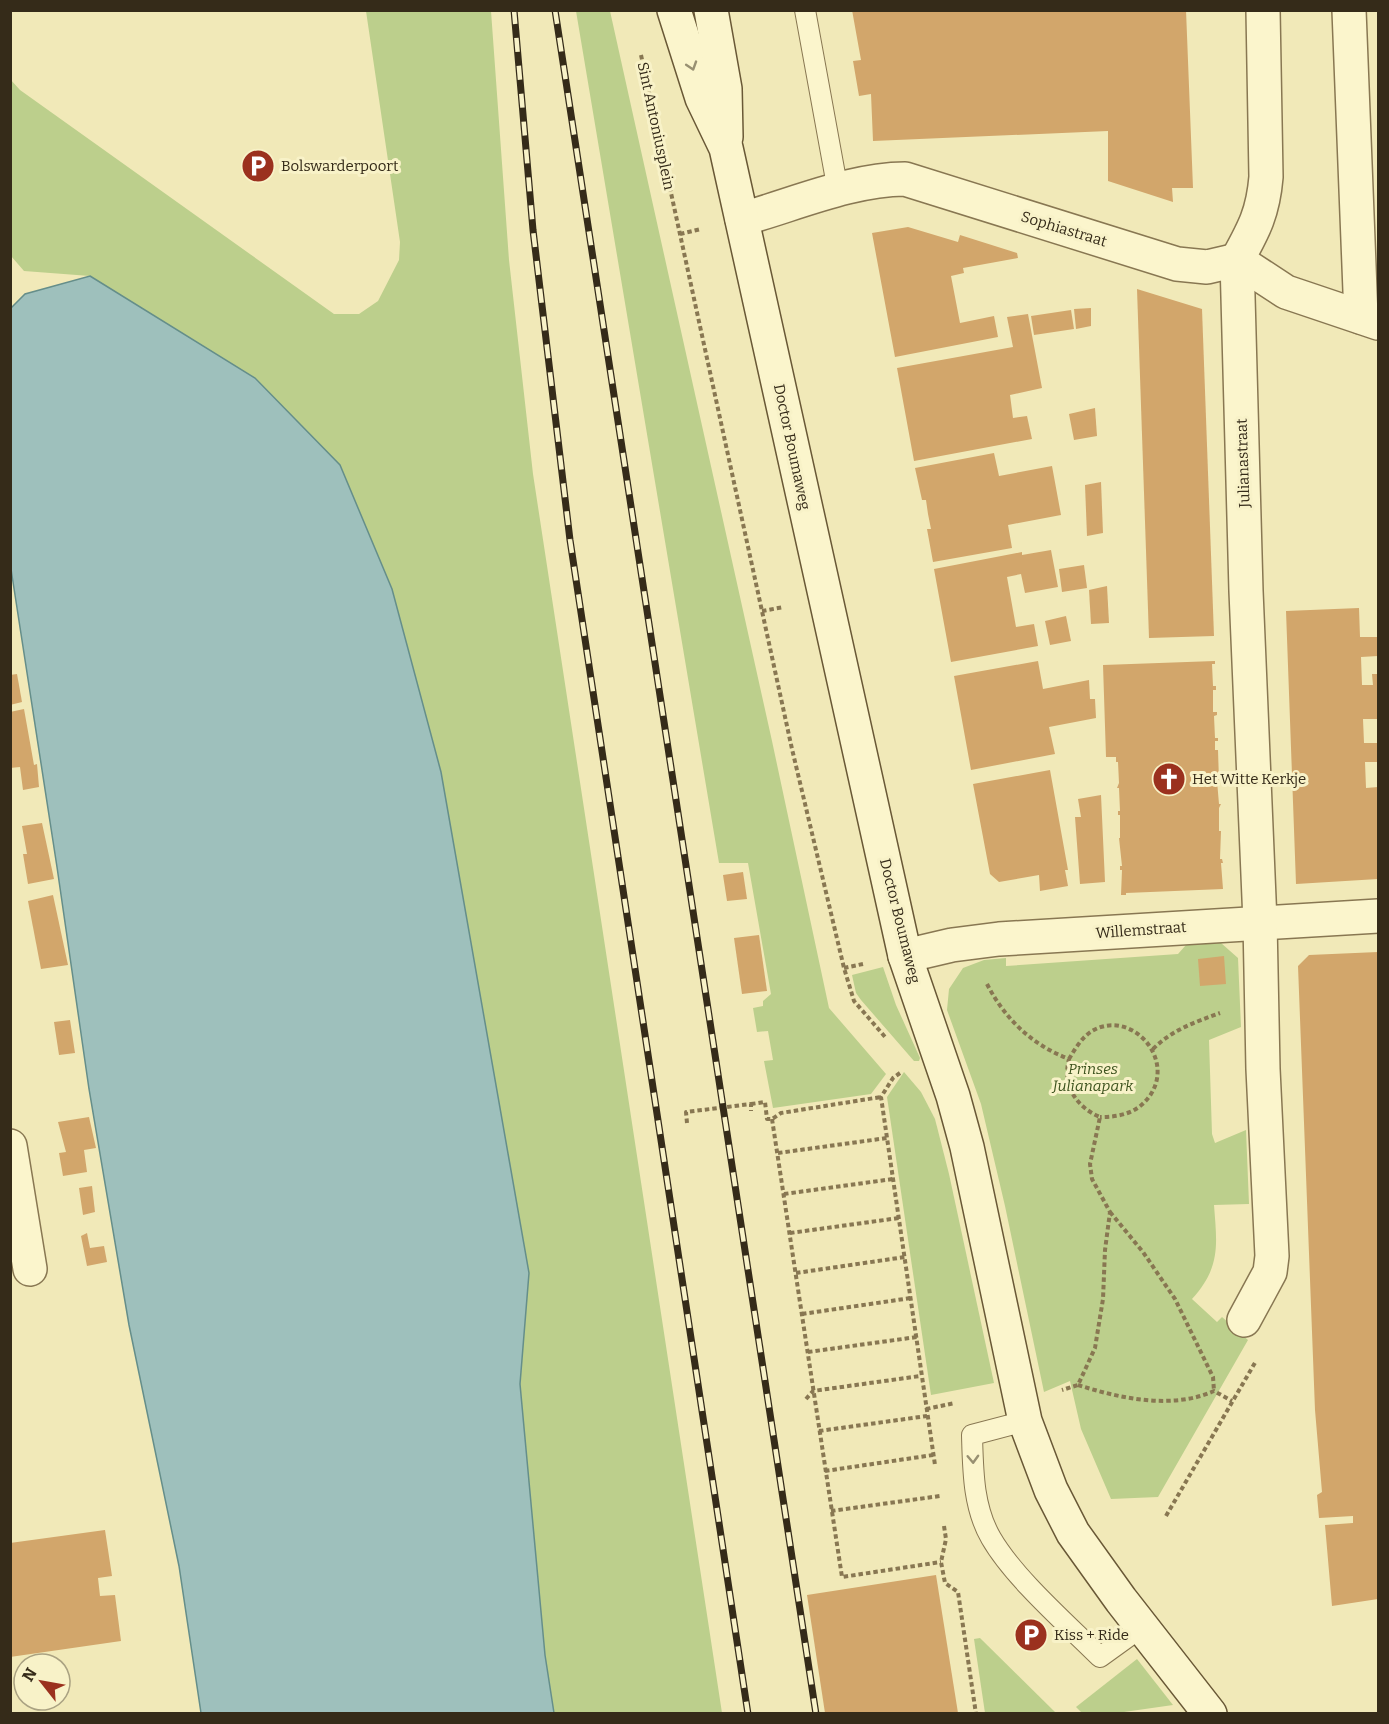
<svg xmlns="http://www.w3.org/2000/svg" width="1389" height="1724" font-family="Bitter,serif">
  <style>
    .green { fill: #bccf8c }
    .water { fill: #9ec0bc; stroke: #658e8a; stroke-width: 1.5 }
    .building { fill: #d2a66b }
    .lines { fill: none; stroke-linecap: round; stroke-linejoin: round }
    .lane-casing { stroke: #887752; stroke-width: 22 }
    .street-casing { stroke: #887752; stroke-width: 36 }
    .secondary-casing { stroke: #695836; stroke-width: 36 }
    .path { stroke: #887752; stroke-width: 4; stroke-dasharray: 4.5 3; stroke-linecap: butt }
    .lane { stroke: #fbf5cc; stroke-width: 20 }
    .street { stroke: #fbf5cc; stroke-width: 33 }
    .secondary { stroke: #fbf5cc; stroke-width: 33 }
    .rail-casing { stroke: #352b19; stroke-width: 7 }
    .rail { stroke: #f8f2c8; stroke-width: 4.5; stroke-dasharray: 14; stroke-linecap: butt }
    .oneway { stroke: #989072 }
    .labels { text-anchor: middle; stroke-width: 6; stroke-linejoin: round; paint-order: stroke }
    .street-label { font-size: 15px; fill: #352b19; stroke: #f8f2c8 }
    .poi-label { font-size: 15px; fill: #352b19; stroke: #f8f2c8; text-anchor: start }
    .park-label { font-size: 15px; font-style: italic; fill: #3d531e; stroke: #f8f2c8 }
  </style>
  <rect width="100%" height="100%" fill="#f1e9b8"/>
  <g class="green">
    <path d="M366,11h125l18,249 24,214 189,1239h-168l-9,-58 -25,-271 9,-112 -439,-996 -66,-5 -13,-15 -1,-177 10,11 314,224h25l19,-13 21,-41 1,-18z"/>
    <path d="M576,11h34l162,730 57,267 57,66 -15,20 -98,14 -9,-47 9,-1 -5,-29 -11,1 -4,-24 10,-2v-5l8,-7 -23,-131h-29z"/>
    <path d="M1221,943l17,15 3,69 -32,13 3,94 3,9 31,-13 3,74 -35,1c3,40 7,62 -22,94l25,23 5,-5 26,23 -90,157 -47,2 -30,-70 -11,-48 -26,11 -39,-186 -24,-102 -34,-94 2,-21 14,-21 21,-8 22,-2v8l172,-12 8,-9z"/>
    <path d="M883,967l13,38 24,53 -1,3h-5l-53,-61 -5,-7 -4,-18z"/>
    <path d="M904,1072l17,20 14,27 14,55 45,209 -63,12 -44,-298z"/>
    <path d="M980,1638l76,75h-71l-11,-74z"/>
    <path d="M1137,1659l36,46 -56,8h-35l-6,-6z"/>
  </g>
  <path class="water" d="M90,276l165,102 85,87 52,124 49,183 88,501 -9,111 25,271 9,58h-353l-22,-147 -50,-241 -40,-236 -32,-222 -46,-298v-261l14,-14z"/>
  <g class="building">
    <path d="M852,10h334l7,178h-21l1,14 -65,-21v-50l-235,10 -2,-47 -12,2 -6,-35 8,-1z"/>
    <path d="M908,227l50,15 2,-7 57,18 1,5 -55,10 1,5 -13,3 9,47 34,-7 4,21 -103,20 -23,-124z"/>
    <path d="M1137,289l65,20 12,327 -65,2z"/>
    <path d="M1091,308v18l-15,3 -2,-20z"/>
    <path d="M1071,310l3,19 -40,6 -3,-19z"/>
    <path d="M1028,314l14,74 -32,7 3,23 14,-2 5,23 -118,22 -17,-93 116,-21 -6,-30z"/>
    <path d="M1095,408l2,28 -23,4 -5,-26z"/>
    <path d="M994,453l5,23 53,-10 9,49 -53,10 4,23 -79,14 -6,-33h4l-3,-15 -2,-14h-4l-7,-32z"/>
    <path d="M1101,482l2,51 -16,3 -2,-51z"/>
    <path d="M1051,550l7,37 -33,6 -4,-19 -14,3 9,50 18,-3 4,22 -87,16 -17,-93 88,-17v3z"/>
    <path d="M1084,565l3,23 -25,4 -3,-23z"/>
    <path d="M1107,586l2,37 -18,1 -2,-34z"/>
    <path d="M1359,608l1,29h18v19l-17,1 1,28h11l-1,-11h6v45h-15l1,24h14v19h-13l1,26 12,-1v92l-82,5 -10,-273z"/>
    <path d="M1066,616l5,25 -21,4 -5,-24z"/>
    <path d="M1038,661l5,28 46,-9 1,19h5l1,19 -47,9 6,27 -84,16 -17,-94z"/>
    <path d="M1215,661v3h-3l1,22h3v4h-3v22h4v3l-3,1 1,22h3v3h-3v9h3l1,31h-2l2,23h2l-2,4v23h2l-1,28h2l1,4h-2l2,26 -97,4v2h-5l1,-25h-2v-4h2l-3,-28h1v-23h-2v-4h2l-1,-23h-2l2,-5 -1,-21h-2v-5h-10l-3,-92z"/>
    <path d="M17,674l5,28 -12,3v-30z"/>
    <path d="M24,709l10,56 3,-1 2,23 -16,3 -3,-23 -10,1v-56z"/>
    <path d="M1050,770l18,100h-3l3,16 -28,5 -1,-16 -40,7 -9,-8 -17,-90z"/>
    <path d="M1101,795l4,87 -25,2 -5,-67h6l-3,-18z"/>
    <path d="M42,823l12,56 -26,5 -5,-30h4l-5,-28z"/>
    <path d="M743,872l4,27 -20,2 -4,-26z"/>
    <path d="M53,895l15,70 -27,4 -13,-68z"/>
    <path d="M759,935l8,56 -25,3 -8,-56z"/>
    <path d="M1378,952v647l-46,7 -7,-81 28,-2v-7l-34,2 -2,-23 5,-3 -7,-82 -17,-444 11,-11z"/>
    <path d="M1224,956l2,28 -26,2 -2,-27z"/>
    <path d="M70,1020l5,33 -16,2 -5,-33z"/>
    <path d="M89,1117l7,31 -12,2 3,22 -24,4 -4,-23 7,-1 -8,-30z"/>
    <path d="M92,1186l3,26 -12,3 -4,-27z"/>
    <path d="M87,1233l3,15 14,-2 3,16 -20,4 -6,-30z"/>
    <path d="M105,1530l7,46 -14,2 2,18 15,-1 6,46 -111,16v-114z"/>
    <path d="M936,1575l22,138h-133l-18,-118z"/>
  </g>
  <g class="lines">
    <defs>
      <g id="lane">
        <path d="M805,10l33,181"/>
        <path d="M1025,1421l-53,14c1,35 1,72 19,103 23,40 76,86 109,119l43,-31"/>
      </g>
      <g id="street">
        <path d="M1349,10l12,307"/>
        <path d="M742,219c51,-14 110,-40 163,-40l272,85 30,3 30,-7 49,32 92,31"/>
        <path d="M905,956l47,-11 47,-6 379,-23"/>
        <path d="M10,1146l20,123"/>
        <path d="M1244,1320l26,-48 2,-16 -9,-187 -3,-147 -14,-331 -9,-331c17,-31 26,-47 29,-83l-3,-167"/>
      </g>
      <g id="secondary">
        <path d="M674,10l28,88 24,50 179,808 48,140 14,51 58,274 26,69 22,43 48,67 89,114"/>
        <path d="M711,10l14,79 1,48"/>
      </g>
    </defs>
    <use href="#lane" class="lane-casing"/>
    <use href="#street" class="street-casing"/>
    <use href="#secondary" class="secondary-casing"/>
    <g class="path">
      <path d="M641,55l151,694 52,219 10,33 32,37"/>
      <path d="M680,234l21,-5"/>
      <path d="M762,611l22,-4"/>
      <path d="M844,968l19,-4"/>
      <path d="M987,984c18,35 45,61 82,75 -7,26 7,48 31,58l-10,47 2,15 18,33 -5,38 -2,49 -8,49 -17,37 -16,5"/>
      <path d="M1153,1049c19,-19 42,-27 67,-36"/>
      <path d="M1069,1059c6,-10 13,-22 23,-28 39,-23 85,28 57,66 -12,16 -29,20 -49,20"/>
      <path d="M900,1073l-7,5 -12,19 54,368"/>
      <path d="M751,1104l14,-2 2,17h5l9,-6 100,-16"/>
      <path d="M772,1119l70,458 99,-15"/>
      <path d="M687,1123l-1,-11 65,-8v7"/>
      <path d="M778,1153l109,-15"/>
      <path d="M784,1194l109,-15"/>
      <path d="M1110,1212l33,40 32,47 38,78 1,14"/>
      <path d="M790,1233l109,-15"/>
      <path d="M796,1273l109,-16"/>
      <path d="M802,1314l109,-16"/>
      <path d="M808,1352l109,-15"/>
      <path d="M1078,1385c41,13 94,25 136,6l18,10"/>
      <path d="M806,1399l7,-8 107,-15"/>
      <path d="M926,1409l29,-6"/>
      <path d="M819,1431l108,-15"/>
      <path d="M825,1471l108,-16"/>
      <path d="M831,1511l109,-15"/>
      <path d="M1166,1516l90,-155"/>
      <path d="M944,1526l2,13 -5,23 4,21 13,9 18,122"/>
    </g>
    <use href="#lane" class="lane"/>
    <use href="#street" class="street"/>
    <use href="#secondary" class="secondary"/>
    <defs>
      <g id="rail">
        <path d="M514,10l19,220 37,310 178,1174"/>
        <path d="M555,10l261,1704"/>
      </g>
    </defs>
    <use href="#rail" class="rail-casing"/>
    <use href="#rail" class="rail"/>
  </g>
  <defs><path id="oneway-chevron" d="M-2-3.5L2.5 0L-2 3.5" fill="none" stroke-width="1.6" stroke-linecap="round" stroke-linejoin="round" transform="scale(1.5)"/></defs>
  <g class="oneway">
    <use href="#oneway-chevron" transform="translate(692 66) rotate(72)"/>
    <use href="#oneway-chevron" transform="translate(973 1459) rotate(88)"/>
  </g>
  <defs>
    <symbol id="parking-disc" viewBox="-11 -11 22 22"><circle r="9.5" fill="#9b311e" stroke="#f8f2c8"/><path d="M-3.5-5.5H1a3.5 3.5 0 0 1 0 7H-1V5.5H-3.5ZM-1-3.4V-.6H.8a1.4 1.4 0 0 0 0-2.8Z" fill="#fff"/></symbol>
    <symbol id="church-disc" viewBox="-11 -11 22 22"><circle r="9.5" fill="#9b311e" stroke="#f8f2c8"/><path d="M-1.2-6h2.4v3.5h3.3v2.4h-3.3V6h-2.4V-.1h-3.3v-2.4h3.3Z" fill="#fff"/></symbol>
  </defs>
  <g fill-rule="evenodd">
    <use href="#parking-disc" x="239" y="147" width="38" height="38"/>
    <use href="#church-disc" x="1150" y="760" width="38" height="38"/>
    <use href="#parking-disc" x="1012" y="1616" width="38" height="38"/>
  </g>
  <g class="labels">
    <g class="street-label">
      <text transform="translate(656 126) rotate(78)" y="5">Sint Antoniusplein</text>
      <text transform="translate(1064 229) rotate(17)" y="5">Sophiastraat</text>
      <text transform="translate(792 447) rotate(78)" y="5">Doctor Boumaweg</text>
      <text transform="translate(1243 463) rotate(-92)" y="5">Julianastraat</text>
      <text transform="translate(900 921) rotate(76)" y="5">Doctor Boumaweg</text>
      <text transform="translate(1141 930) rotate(-4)" y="5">Willemstraat</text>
    </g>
    <g class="poi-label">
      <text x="281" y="171">Bolswarderpoort</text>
      <text x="1192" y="784">Het Witte Kerkje</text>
      <text x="1054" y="1640">Kiss + Ride</text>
    </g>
    <g class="park-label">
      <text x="1093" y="1074">Prinses<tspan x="1093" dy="17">Julianapark</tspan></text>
    </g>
  </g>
  <rect width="1389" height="1724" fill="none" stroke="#352b19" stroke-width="24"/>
  <g transform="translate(42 1682) rotate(301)"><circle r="28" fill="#f8f2c8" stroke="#aaa282" stroke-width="1.5"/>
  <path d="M0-4.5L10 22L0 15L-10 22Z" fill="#9b311e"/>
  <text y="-9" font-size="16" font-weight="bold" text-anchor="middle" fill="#352b19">N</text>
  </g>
</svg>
